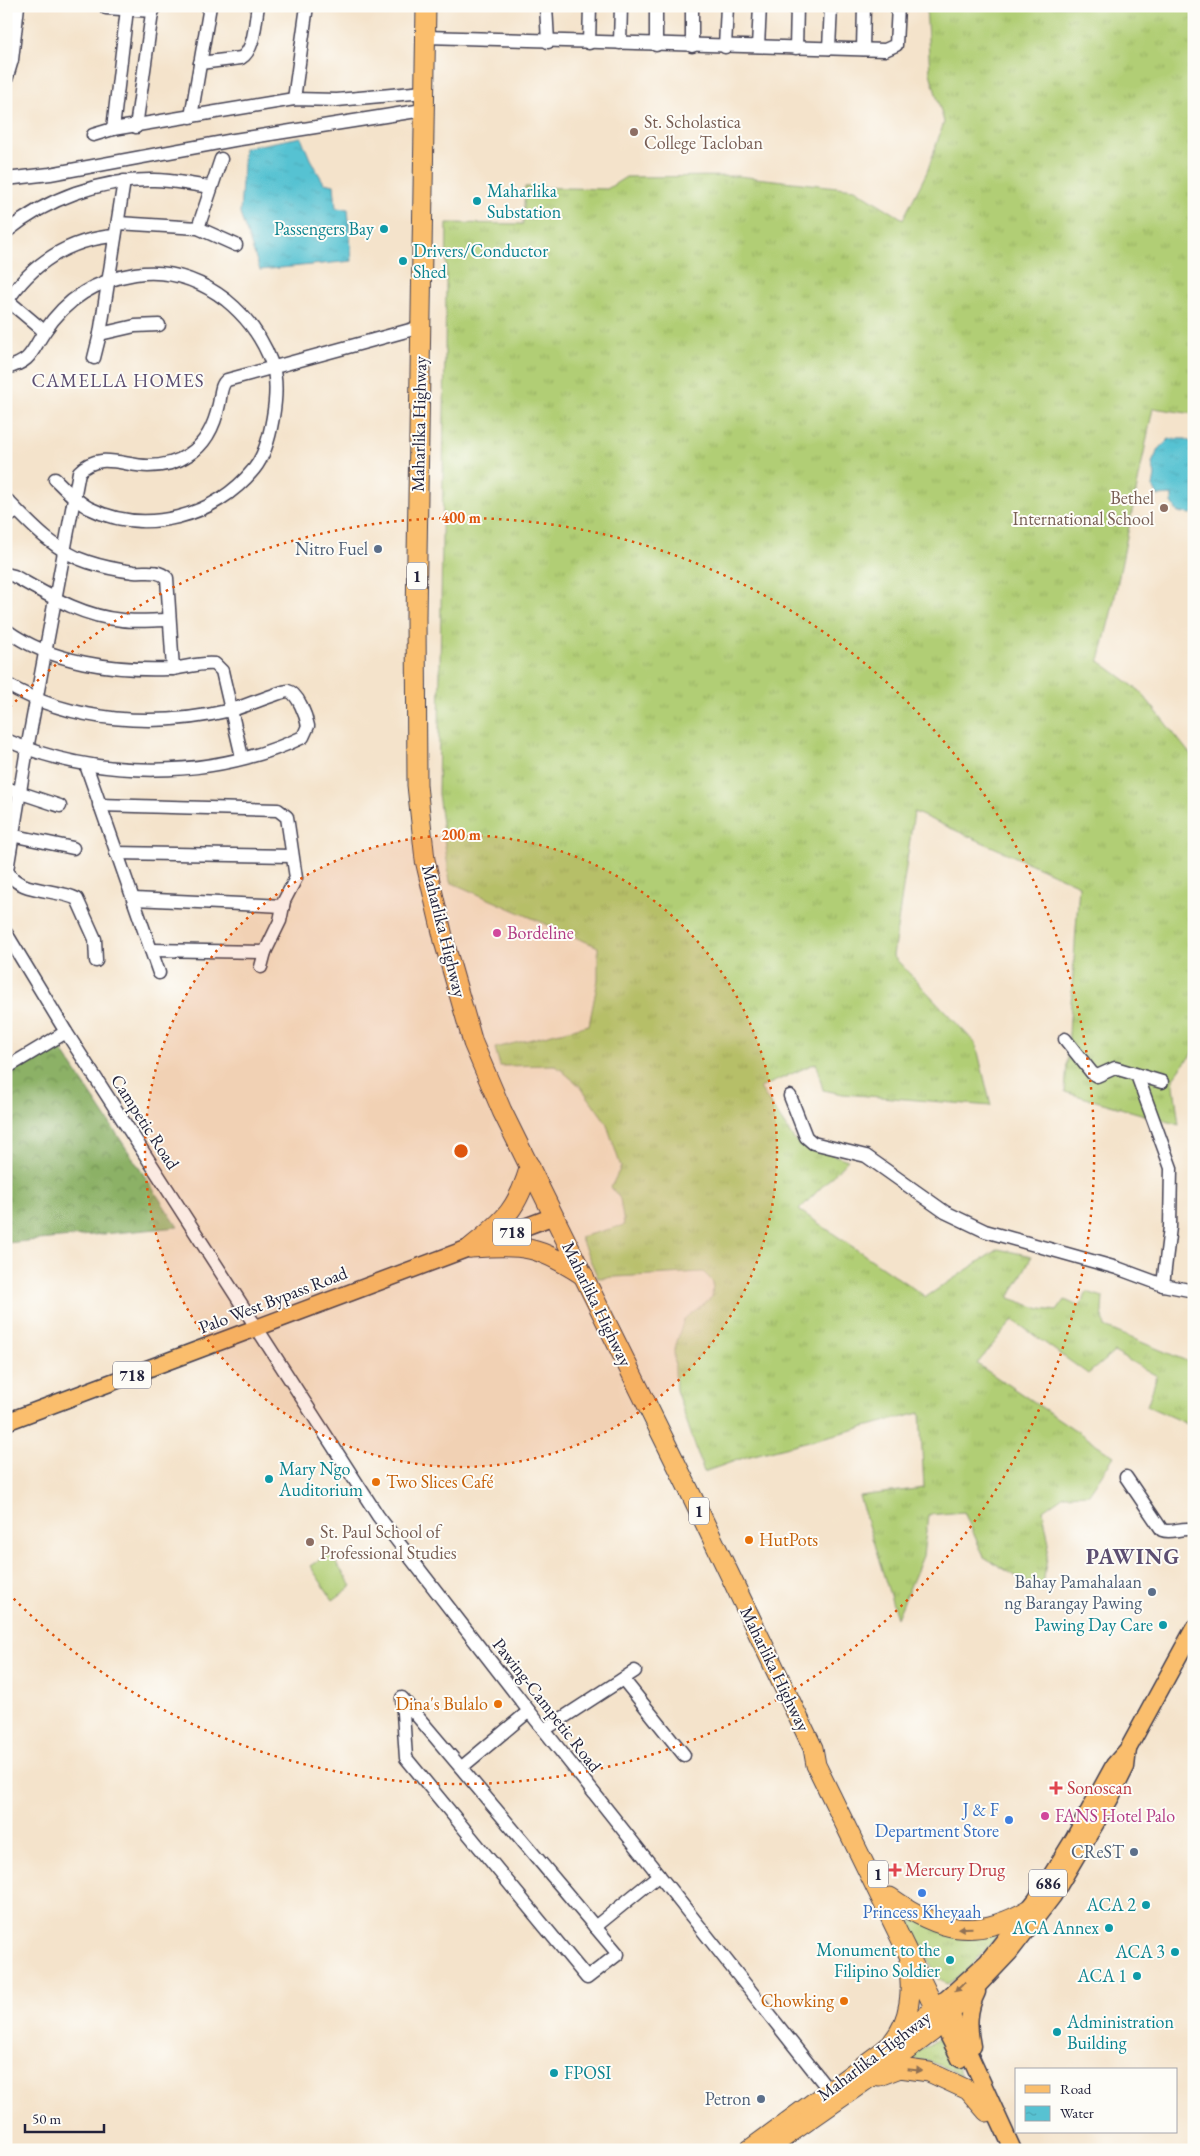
<svg xmlns="http://www.w3.org/2000/svg" width="1200" height="2156" font-family="'EB Garamond',serif">
  <style>
    .grass { fill: url(#grass-tufts); stroke: #6a7858 }
    .forest { fill: url(#forest-crowns); stroke: #576a50 }
    .pitch { fill: #b1ce74; stroke: #6a7858 }
    .water { fill: url(#water-ripples); stroke: #3c7286 }
    .lines { fill: none; stroke-linecap: round; stroke-linejoin: round }
    .minor-casing { stroke: #423f51; stroke-width: 15 }
    .major-casing { stroke: #423f51; stroke-width: 19 }
    .highway-casing { stroke: #423f51; stroke-width: 21 }
    .minor { stroke: #fff; stroke-width: 12 }
    .major { stroke: #fabe6d; stroke-width: 16 }
    .highway { stroke: #fabe6d; stroke-width: 19 }
    .oneway { fill: #8e7054 }
    .ring { fill: none; stroke: #de560e; stroke-width: 2.5; stroke-dasharray: 2.5 5 }
    .education-dot { fill: #8d6e63; stroke: #fdfcf7; stroke-width: 2 }
    .culture-dot { fill: #0f9aa8; stroke: #fdfcf7; stroke-width: 2 }
    .service-dot { fill: #5c6f8a; stroke: #fdfcf7; stroke-width: 2 }
    .hotel-dot { fill: #d1479c; stroke: #fdfcf7; stroke-width: 2 }
    .food-dot { fill: #e8710a; stroke: #fdfcf7; stroke-width: 2 }
    .health-dot { fill: #e0444e; stroke: #fdfcf7; stroke-width: 2 }
    .shop-dot { fill: #3f7fe0; stroke: #fdfcf7; stroke-width: 2 }
    .labels { text-anchor: middle; stroke-width: 4; stroke-linejoin: round; paint-order: stroke }
    .shield { fill: #fdfcf7; stroke: #646373; stroke-width: 1 }
    .shield-label { font-size: 16px; font-weight: bold; fill: #22223b }
    .education-label { font-size: 18px; fill: #785e54; stroke: #fdfcf7; text-anchor: start }
    .culture-label { font-size: 18px; fill: #0d838f; stroke: #fdfcf7; text-anchor: end }
    .street-label { font-size: 18px; fill: #22223b; stroke: #fdfcf7 }
    .service-label { font-size: 18px; fill: #4e5e75; stroke: #fdfcf7; text-anchor: end }
    .hotel-label { font-size: 18px; fill: #b23c85; stroke: #fdfcf7; text-anchor: start }
    .food-label { font-size: 18px; fill: #c56008; stroke: #fdfcf7; text-anchor: start }
    .health-label { font-size: 18px; fill: #be3a42; stroke: #fdfcf7; text-anchor: start }
    .shop-label { font-size: 18px; fill: #366cbe; stroke: #fdfcf7; text-anchor: end }
    .neighbourhood-label { font-size: 19px; letter-spacing: 1px; fill: #5d4f72; stroke: #fdfcf7 }
    .district-label { font-size: 22px; font-weight: bold; letter-spacing: 1px; fill: #5d4f72; stroke: #fdfcf7 }
    .centre { fill: #de560e; stroke: #fdfcf7; stroke-width: 2.5 }
    .ring-label { font-size: 15px; text-anchor: middle; font-weight: bold; fill: #de560e; stroke: #fdfcf7; stroke-width: 4; stroke-linejoin: round; paint-order: stroke }
  </style>
  <defs>
    <pattern id="grass-tufts" width="24" height="20" patternUnits="userSpaceOnUse" patternTransform="scale(1.25)"><rect width="24" height="20" fill="#b1ce74"/><path d="M3 7l-1-3M5 7V3M7 7l1-3M15 17l-1-3M17 17v-4M19 17l1-3" fill="none" stroke="#98b165"/></pattern>
    <pattern id="forest-crowns" width="20" height="18" patternUnits="userSpaceOnUse" patternTransform="scale(1.25)"><rect width="20" height="18" fill="#8cb166"/><path d="M2 6a3 3 0 1 1 6 0M12 15a3 3 0 1 1 6 0" fill="none" stroke="#729055"/></pattern>
    <pattern id="water-ripples" width="26" height="14" patternUnits="userSpaceOnUse" patternTransform="scale(1.25)"><rect width="26" height="14" fill="#57c2d2"/><path d="M2 4q2-2 4 0t4 0M15 11q2-2 4 0t4 0" fill="none" stroke="#4ba6b5"/></pattern>
  </defs>
  <rect width="100%" height="100%" fill="#fdfcf7"/>
  <filter id="ink" filterUnits="userSpaceOnUse"><feTurbulence type="fractalNoise" baseFrequency=".02" numOctaves="2"/><feDisplacementMap in="SourceGraphic" scale="10" xChannelSelector="R" yChannelSelector="G"/><feConvolveMatrix kernelMatrix="1 2 1 2 8 2 1 2 1" color-interpolation-filters="sRGB"/></filter>
  <filter id="wash" filterUnits="userSpaceOnUse"><feTurbulence type="fractalNoise" baseFrequency=".0096" numOctaves="4" result="noise"/><feDisplacementMap in="SourceGraphic" scale="20" xChannelSelector="R" yChannelSelector="G"/><feGaussianBlur stdDeviation="1.12" result="paint"/><feColorMatrix in="noise" values="0 0 0 0 0 0 0 0 0 0 0 0 0 0 0 0 0 1.4 0 .05"/><feComposite in="paint" operator="in"/></filter>
  <g filter="url(#wash)">
    <rect width="100%" height="100%" fill="#f4e3cb"/>
    <g class="grass">
      <path d="M926,6h268v408l-41,-6 -39,193 -15,60 41,30 54,68v292l-21,27 6,47 -114,-33 14,-207 -165,-73 -21,144 83,88 15,62 -148,-12 -20,-4 -7,-27 -56,25 35,53 53,19 -49,50 127,87 72,-48 34,7 -23,42 32,11 16,2 8,-11 15,7 7,-15 16,5 -1,14 3,16 89,37v63l-47,-21 10,-30 -43,-24 -26,22 -75,-54 -36,44 137,92 -25,38 -25,1 -21,15 6,34 -7,48 -58,-35 -20,-45 -36,3 -5,41 -26,62 -38,-122 65,-8 -4,-75 -174,44 -42,15 -28,-82 -2,-39 10,-32 28,-22 1,-15 -10,-10 -105,6 -18,-41 44,-12 -4,-26 -9,-12 10,-20 -15,-45 -26,-36 -25,-21 -55,1 -5,-18 94,-23 9,-45v-33l-148,-65 -12,-88 9,-571 76,1 2,-37 82,2 19,-12 112,-1 117,13 48,30 24,-47 17,-50 -14,-49z"/>
      <path d="M911,1920l92,9 -39,45 -17,10 -9,-5 -27,-53z"/>
      <path d="M940,2038l8,9 13,29c-17,-10 -33,-17 -53,-17z"/>
    </g>
    <path class="forest" d="M59,1046l119,181 -172,16v-168z"/>
    <path class="pitch" d="M329,1553l23,33 -19,14 -23,-34z"/>
    <g class="water">
      <path d="M301,137l9,22 14,24 10,2 2,23 12,1 4,52 -92,9 -20,-56 4,-66z"/>
      <path d="M1169,439h17l8,5v70l-16,-1 -6,-10v-8l-14,1 -5,-9 2,-12 -3,-12 6,-13z"/>
    </g>
  </g>
  <g filter="url(#ink)">
    <g class="lines">
      <defs>
        <g id="minor">
          <path d="M546,6l2,36"/>
          <path d="M106,8l47,3"/>
          <path d="M425,37l460,13 11,-5 2,-39"/>
          <path d="M589,43l1,-37"/>
          <path d="M620,43l1,-37"/>
          <path d="M656,45v-39"/>
          <path d="M692,46v-40"/>
          <path d="M758,46l2,-40"/>
          <path d="M725,47l2,-41"/>
          <path d="M796,48l1,-42"/>
          <path d="M829,48l2,-42"/>
          <path d="M863,49l1,-43"/>
          <path d="M200,63l41,-5c14,-8 14,-37 17,-52"/>
          <path d="M6,80l6,-20 6,-54"/>
          <path d="M294,99l13,-93"/>
          <path d="M191,117l19,-111"/>
          <path d="M136,127l17,-121"/>
          <path d="M113,129l14,-120"/>
          <path d="M93,135l20,-6 181,-30 43,1 87,-8"/>
          <path d="M6,179l44,-5 184,-34 189,-30"/>
          <path d="M118,223l80,5 38,17"/>
          <path d="M198,228l23,-69"/>
          <path d="M6,232c42,-34 94,-53 148,-52 19,0 39,5 57,7"/>
          <path d="M6,299l38,32"/>
          <path d="M6,303c25,-39 63,-64 109,-67"/>
          <path d="M100,334l35,-8 24,-1"/>
          <path d="M94,358l6,-24 24,-153"/>
          <path d="M6,368c27,-7 25,-17 39,-37 21,-32 52,-51 90,-57 34,-5 65,6 91,26 21,17 37,39 46,64 9,26 -1,84 -18,105 -39,48 -109,67 -165,39 -13,-7 -23,-18 -34,-29"/>
          <path d="M8,501c23,24 48,51 80,61 15,5 30,8 46,10 12,1 23,-3 33,6l6,91"/>
          <path d="M6,518l11,-7"/>
          <path d="M6,574l8,2c34,19 67,40 108,44 15,2 31,0 47,0"/>
          <path d="M6,630c45,33 109,41 163,39 16,-1 31,-7 46,-5l7,7 20,86"/>
          <path d="M6,684c66,39 151,44 225,26 9,-2 54,-20 57,-19 10,2 18,25 20,35l-5,11c-90,43 -206,43 -297,3"/>
          <path d="M86,765l73,208"/>
          <path d="M6,788l54,18"/>
          <path d="M99,805l179,5 9,7 9,61 -12,23 -4,20 -15,31 -4,15"/>
          <path d="M6,834l67,14"/>
          <path d="M116,853l176,3"/>
          <path d="M134,899l149,7"/>
          <path d="M6,933l60,99 312,484 151,195 300,379"/>
          <path d="M151,950l114,2"/>
          <path d="M96,961l-1,-22 -18,-40c-21,-11 -60,-5 -70,-29l20,-121 52,-277c20,-21 45,-6 69,-6 14,0 28,-3 40,-11 18,-11 27,-31 31,-51 2,-8 1,-19 8,-24l194,-53"/>
          <path d="M1065,1039l27,34 5,3 18,-8 47,14"/>
          <path d="M6,1068l60,-36"/>
          <path d="M1137,1075l34,93 -1,59 -7,58"/>
          <path d="M790,1096l16,41 7,6 53,13 79,56 40,19 132,37 46,17 31,6"/>
          <path d="M1126,1477l36,53c10,4 21,-4 32,0"/>
          <path d="M623,1679l61,76"/>
          <path d="M402,1698l216,256 -31,24 -181,-220z"/>
          <path d="M544,1730l91,-59"/>
          <path d="M462,1767l67,-56"/>
          <path d="M595,1927l64,-52"/>
        </g>
        <g id="major">
          <path d="M6,1422l548,-206"/>
          <path d="M944,2001l43,-39 49,-62 37,-60 41,-75 14,-16 66,-121"/>
          <path d="M942,2023l18,36"/>
          <path d="M972,2046c-4,-20 -4,-36 5,-54"/>
          <path d="M1013,2150l-62,-136 58,-61 44,-57 57,-97 16,-32 2,-18"/>
        </g>
        <g id="highway">
          <path d="M426,6l-10,611 1,168 8,75 20,85 28,98 29,68 185,375 126,262 3,17 126,258"/>
          <path d="M470,1248c55,-3 67,-3 114,28"/>
          <path d="M470,1248c34,-28 47,-37 60,-82"/>
          <path d="M890,1897c48,34 84,44 138,13"/>
          <path d="M893,2041c17,-20 20,-52 15,-76"/>
          <path d="M879,2076l21,-8 29,4 39,18 19,22"/>
          <path d="M749,2150l134,-99 60,-49"/>
          <path d="M766,2150l102,-71 65,-48 18,-16"/>
        </g>
      </defs>
      <use href="#minor" class="minor-casing"/>
      <use href="#major" class="major-casing"/>
      <use href="#highway" class="highway-casing"/>
      <use href="#minor" class="minor"/>
      <use href="#major" class="major"/>
      <use href="#highway" class="highway"/>
    </g>
    <defs><path id="oneway-solid" d="M-6-.8H1V-3.2L6.5 0L1 3.2V.8H-6Z" transform="scale(1.25)"/></defs>
    <g class="oneway">
      <use href="#oneway-solid" transform="translate(965 1928) rotate(179)"/>
      <use href="#oneway-solid" transform="translate(960 1987) rotate(139)"/>
      <use href="#oneway-solid" transform="translate(915 2070) rotate(6)"/>
    </g>
  </g>
  <circle cx="461" cy="1151" r="316" fill="#de560e" fill-opacity=".12"/>
  <g class="ring">
    <circle cx="461" cy="1151" r="316"/>
    <path d="M10 707A633 633 0 1 1 10 1595"/>
  </g>
  <g class="education-dot">
    <circle cx="634" cy="132" r="5"/>
    <circle cx="1164" cy="508" r="5"/>
    <circle cx="310" cy="1542" r="5"/>
  </g>
  <g class="culture-dot">
    <circle cx="477" cy="201" r="5"/>
    <circle cx="384" cy="229" r="5"/>
    <circle cx="403" cy="261" r="5"/>
    <circle cx="269" cy="1479" r="5"/>
    <circle cx="1163" cy="1625" r="5"/>
    <circle cx="1146" cy="1905" r="5"/>
    <circle cx="1109" cy="1928" r="5"/>
    <circle cx="1175" cy="1952" r="5"/>
    <circle cx="950" cy="1960" r="5"/>
    <circle cx="1137" cy="1976" r="5"/>
    <circle cx="1057" cy="2032" r="5"/>
    <circle cx="554" cy="2073" r="5"/>
  </g>
  <g class="service-dot">
    <circle cx="378" cy="549" r="5"/>
    <circle cx="1152" cy="1592" r="5"/>
    <circle cx="1134" cy="1852" r="5"/>
    <circle cx="761" cy="2099" r="5"/>
  </g>
  <g class="hotel-dot">
    <circle cx="497" cy="933" r="5"/>
    <circle cx="1045" cy="1816" r="5"/>
  </g>
  <g class="food-dot">
    <circle cx="376" cy="1482" r="5"/>
    <circle cx="749" cy="1540" r="5"/>
    <circle cx="498" cy="1704" r="5"/>
    <circle cx="844" cy="2001" r="5"/>
  </g>
  <g class="health-dot">
    <path d="M1053.5 1780.5h5v5h5v5h-5v5h-5v-5h-5v-5h5z"/>
    <path d="M892.5 1862.5h5v5h5v5h-5v5h-5v-5h-5v-5h5z"/>
  </g>
  <g class="shop-dot">
    <circle cx="1009" cy="1820" r="5"/>
    <circle cx="922" cy="1893" r="5"/>
  </g>
  <g class="labels">
    <g class="shield">
      <rect x="407" y="562.5" width="20" height="27" rx="4"/>
      <rect x="493" y="1218.5" width="38" height="27" rx="4"/>
      <rect x="113" y="1361.5" width="38" height="27" rx="4"/>
      <rect x="689" y="1497.5" width="20" height="27" rx="4"/>
      <rect x="868" y="1860.5" width="20" height="27" rx="4"/>
      <rect x="1029" y="1869.5" width="38" height="27" rx="4"/>
    </g>
    <g class="shield-label">
      <text x="417" y="582">1</text>
      <text x="512" y="1238">718</text>
      <text x="132" y="1381">718</text>
      <text x="699" y="1517">1</text>
      <text x="878" y="1880">1</text>
      <text x="1048" y="1889">686</text>
    </g>
    <g class="education-label">
      <text x="644" y="128">St. Scholastica<tspan x="644" dy="21">College Tacloban</tspan></text>
      <text x="1154" y="504" text-anchor="end">Bethel<tspan x="1154" dy="21">International School</tspan></text>
      <text x="320" y="1538">St. Paul School of<tspan x="320" dy="21">Professional Studies</tspan></text>
    </g>
    <g class="culture-label">
      <text x="487" y="197" text-anchor="start">Maharlika<tspan x="487" dy="21">Substation</tspan></text>
      <text x="374" y="235">Passengers Bay</text>
      <text x="413" y="257" text-anchor="start">Drivers/Conductor<tspan x="413" dy="21">Shed</tspan></text>
      <text x="279" y="1475" text-anchor="start">Mary Ngo<tspan x="279" dy="21">Auditorium</tspan></text>
      <text x="1153" y="1631">Pawing Day Care</text>
      <text x="1136" y="1911">ACA 2</text>
      <text x="1099" y="1934">ACA Annex</text>
      <text x="940" y="1956">Monument to the<tspan x="940" dy="21">Filipino Soldier</tspan></text>
      <text x="1165" y="1958">ACA 3</text>
      <text x="1127" y="1982">ACA 1</text>
      <text x="1067" y="2028" text-anchor="start">Administration<tspan x="1067" dy="21">Building</tspan></text>
      <text x="564" y="2079" text-anchor="start">FPOSI</text>
    </g>
    <g class="street-label">
      <text transform="translate(419 424) rotate(-89)" y="6">Maharlika Highway</text>
      <text transform="translate(444 931) rotate(76)" y="6">Maharlika Highway</text>
      <text transform="translate(145 1122) rotate(57)" y="6">Campetic Road</text>
      <text transform="translate(273 1300) rotate(-21)" y="6">Palo West Bypass Road</text>
      <text transform="translate(597 1304) rotate(64)" y="6">Maharlika Highway</text>
      <text transform="translate(775 1669) rotate(64)" y="6">Maharlika Highway</text>
      <text transform="translate(547 1705) rotate(52)" y="6">Pawing-Campetic Road</text>
      <text transform="translate(874 2056) rotate(-37)" y="6">Maharlika Highway</text>
    </g>
    <g class="service-label">
      <text x="368" y="555">Nitro Fuel</text>
      <text x="1142" y="1588">Bahay Pamahalaan<tspan x="1142" dy="21">ng Barangay Pawing</tspan></text>
      <text x="1124" y="1858">CReST</text>
      <text x="751" y="2105">Petron</text>
    </g>
    <g class="hotel-label">
      <text x="507" y="939">Bordeline</text>
      <text x="1055" y="1822">FANS Hotel Palo</text>
    </g>
    <g class="food-label">
      <text x="386" y="1488">Two Slices Café</text>
      <text x="759" y="1546">HutPots</text>
      <text x="488" y="1710" text-anchor="end">Dina's Bulalo</text>
      <text x="834" y="2007" text-anchor="end">Chowking</text>
    </g>
    <g class="health-label">
      <text x="1067" y="1794">Sonoscan</text>
      <text x="905" y="1876">Mercury Drug</text>
    </g>
    <g class="shop-label">
      <text x="999" y="1816">J &amp; F<tspan x="999" dy="21">Department Store</tspan></text>
      <text x="922" y="1918" text-anchor="middle">Princess Kheyaah</text>
    </g>
    <g class="neighbourhood-label">
      <text x="118" y="387">CAMELLA HOMES</text>
    </g>
    <g class="district-label">
      <text x="1133" y="1564">PAWING</text>
    </g>
  </g>
  <circle cx="461" cy="1151" r="8" class="centre"/>
  <g class="ring-label">
    <text x="461" y="523">400 m</text>
    <text x="461" y="840">200 m</text>
  </g>
  <rect width="1200" height="2156" fill="none" stroke="#fdfcf7" stroke-width="25"/>
  <rect x="1015" y="2068" width="162" height="65" fill="#fdfcf7" stroke="#a5a5ac"/>
  <rect x="1025" y="2085" width="25" height="8" fill="#fabe6d" stroke="#a5a5ac"/>
  <text x="1060" y="2094" font-size="15" fill="#22223b">Road</text>
  <rect x="1025" y="2106" width="25" height="15" fill="url(#water-ripples)" stroke="#a5a5ac"/>
  <text x="1060" y="2118" font-size="15" fill="#22223b">Water</text>
  <path d="M25 2124v8h79v-8" fill="none" stroke="#22223b" stroke-width="2.5"/>
  <text x="32" y="2124" font-size="15" fill="#22223b" stroke="#fdfcf7" stroke-width="4" paint-order="stroke">50 m</text>
</svg>
